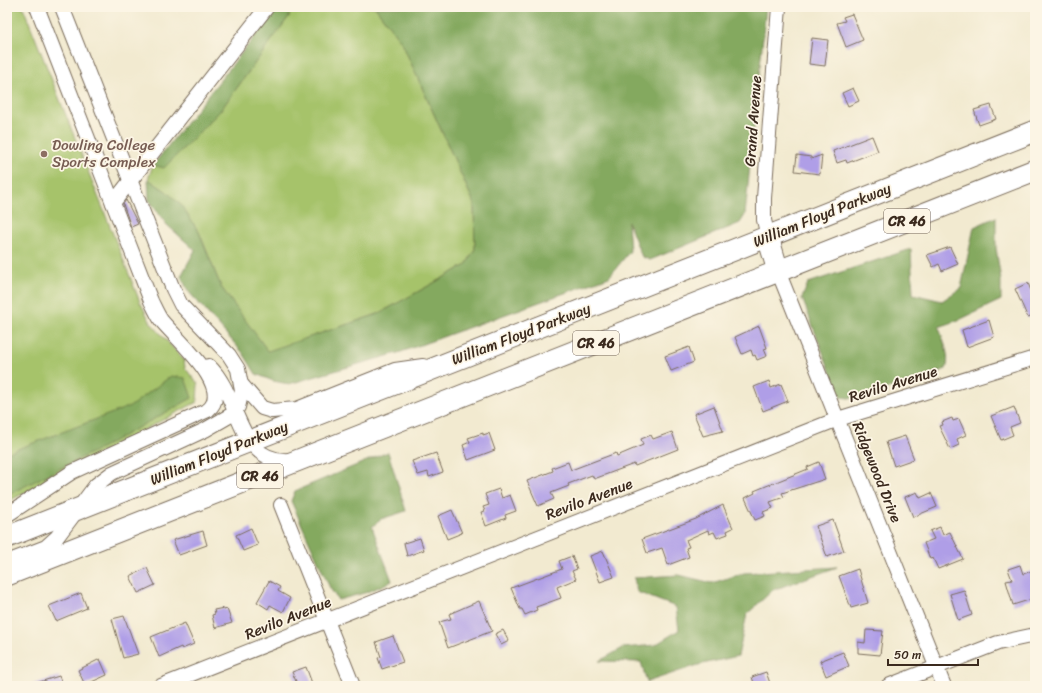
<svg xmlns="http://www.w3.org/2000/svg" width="1042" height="693" font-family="Sriracha,sans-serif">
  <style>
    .green { fill: #a6c36b; stroke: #707644 }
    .forest { fill: #84a95f; stroke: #606a3e }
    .building { fill: #af9ee7 }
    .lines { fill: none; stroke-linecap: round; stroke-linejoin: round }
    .minor-casing { stroke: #7b6d5c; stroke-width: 16 }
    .highway-casing { stroke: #7b6d5c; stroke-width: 23 }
    .minor { stroke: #fff; stroke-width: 14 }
    .highway { stroke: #fff; stroke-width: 21 }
    .education-dot { fill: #8d6e63; stroke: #fcf5e5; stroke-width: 1.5 }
    .labels { text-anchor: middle; stroke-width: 3.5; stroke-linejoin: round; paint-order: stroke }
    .shield { fill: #fcf5e5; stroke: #75675a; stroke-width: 1 }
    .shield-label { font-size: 14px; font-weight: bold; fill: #3b2a1e }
    .street-label { font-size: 15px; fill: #3b2a1e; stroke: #fcf5e5 }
    .education-label { font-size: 15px; fill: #785e54; stroke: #fcf5e5; text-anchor: start }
  </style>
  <rect width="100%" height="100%" fill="#fcf5e5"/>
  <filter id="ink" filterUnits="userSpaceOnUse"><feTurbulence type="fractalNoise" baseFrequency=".025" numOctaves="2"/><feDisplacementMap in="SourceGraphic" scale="8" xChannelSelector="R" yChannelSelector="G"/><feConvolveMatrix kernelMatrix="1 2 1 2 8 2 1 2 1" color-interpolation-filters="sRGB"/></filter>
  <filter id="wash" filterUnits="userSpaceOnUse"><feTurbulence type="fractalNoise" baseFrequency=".012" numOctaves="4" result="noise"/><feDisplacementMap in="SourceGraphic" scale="16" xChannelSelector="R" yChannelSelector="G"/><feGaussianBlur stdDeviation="0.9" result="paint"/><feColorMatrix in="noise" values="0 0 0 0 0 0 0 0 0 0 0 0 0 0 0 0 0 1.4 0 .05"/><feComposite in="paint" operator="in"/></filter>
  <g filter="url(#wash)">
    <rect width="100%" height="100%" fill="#f2ead0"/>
    <g class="green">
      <path d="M7,7h16l117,295 11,21 33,37 1,8 13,16 -1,18 -190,100z"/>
      <path d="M281,7h94l27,36 72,160 1,46 -9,16 -88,49 -111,38 -46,-65 -22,-55 -32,-40 -19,-13 5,-14 11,2 56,-56 70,-96z"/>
    </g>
    <g class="forest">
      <path d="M278,7h3l9,8 -70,96 -56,57 -11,-3z"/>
      <path d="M375,7h391l-21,208 -5,8 -90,37 -8,-3 -14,-35 2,29 -21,26 -208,75 -112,32 -16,-3 -17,-7 -13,-21 -55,-62 -7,-15 14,-26 -29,-26 -17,-24 -1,-21 19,13 14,13 18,27 22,55 47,64 110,-37 88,-49 9,-16 -1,-46 -72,-160z"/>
      <path d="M996,217v31l5,32v20l-40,19 -22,8c4,14 12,29 7,42l-89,30 -17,-2 -38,-99 6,-15 103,-34 2,45 29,7 19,-13 13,-61z"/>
      <path d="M171,376l14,2 7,20 -87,48 -98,49v-42l124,-47z"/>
      <path d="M388,452l18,59 -25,8 -9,8 20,54 -24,11 -30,8 -8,-12 -39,-87 4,-10z"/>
      <path d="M837,567l-64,23 -26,24 -9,42 -40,9 -51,17 -6,-20 -42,-1 24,-13 32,-3 24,-15 -3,-23 -39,-15 -3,-14 45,-3 33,8 32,-10z"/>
    </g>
    <g id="blocks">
      <g class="building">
        <path d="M852,14l11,26 -17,7 -9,-24 8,-2 -2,-4z"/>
        <path d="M812,38l16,2 -3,26 -16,-2z"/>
        <path d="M853,88l6,13 -11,5 -6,-13z"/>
        <path d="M991,105l5,14 -17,6 -5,-15z"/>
        <path d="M872,136l6,15 -31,12 -1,-3 -9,3 -4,-12z"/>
        <path d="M797,155l14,2v2l11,-4 -2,19 -25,-3z"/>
        <path d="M126,200l12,24 -7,3 -8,-23z"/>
        <path d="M950,247l8,17 -16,7 -3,-7 -6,3 -6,-12z"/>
        <path d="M1028,283l7,18v14l-7,3 -13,-29z"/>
        <path d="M989,320l5,17 -27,10 -5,-17z"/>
        <path d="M759,326l8,22 -3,1 3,7 -10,4 -2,-5 -2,1 -2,-6 -9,4 -7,-17z"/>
        <path d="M689,347l5,15 -23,9 -6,-15z"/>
        <path d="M769,381l2,7 10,-4 7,17 -25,10 -9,-24z"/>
        <path d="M714,406l9,25 -20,5 -9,-22z"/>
        <path d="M1014,407l6,16 -10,4 3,8 -12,5 -10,-24z"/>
        <path d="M952,418l1,3 6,-2 7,16 -9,4 2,6 -9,4 -11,-23 4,-1 -1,-3z"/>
        <path d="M672,432l6,17 -43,17 -1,-2 -40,15 -2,-4 -24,9 1,2 -18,7 3,6 -16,7 -11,-25 26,-10 -1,-3 16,-6 3,8 45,-17 1,3 26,-11 -2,-6 10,-4 2,4z"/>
        <path d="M483,433v2l6,-2 6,17 -27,10 -5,-15 7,-3 -2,-4z"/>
        <path d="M905,436l9,23 -20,7 -8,-24z"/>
        <path d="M436,453l7,19 -14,5 -1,-5 -10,3 -6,-14z"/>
        <path d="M819,462l6,17 -43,14 2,4 -14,5 3,6 -10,4 2,4 -10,4 -10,-22 10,-5 -1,-2 54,-22 -1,-2z"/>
        <path d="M499,489l3,9 8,-3 6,16 -11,4 1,3 -20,8 -5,-14 4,-1 -2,-4 6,-2 -4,-11z"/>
        <path d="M917,492l3,6 11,-5 6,14 -24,10 -8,-20z"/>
        <path d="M723,505l10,23 -6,3 1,3 -11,4 -3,-6 -5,2 -1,-4 -22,10 3,7 -3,1 3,9 -21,8 -6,-17 -15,5 -5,-14 54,-20z"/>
        <path d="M452,510l10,23 -15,6 -9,-23z"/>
        <path d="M833,520l11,31 -17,6 -11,-31z"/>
        <path d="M940,527l3,8 7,-3 13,27 -25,10 -5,-11 -3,1 -6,-16 10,-4 -4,-8z"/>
        <path d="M251,528l7,17 -15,6 -7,-16z"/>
        <path d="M203,531l4,14 -28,10 -6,-15z"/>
        <path d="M420,538l4,12 -17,6 -3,-13z"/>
        <path d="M603,551l11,26 -14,5 -10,-26z"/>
        <path d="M572,556l5,13 -5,2 4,8 -19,8 4,11 -25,9 1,3 -12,5 -3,-6h-2l-9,-21 51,-19 -3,-8z"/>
        <path d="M1020,565l3,9 12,-4v28l-22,7 -7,-24 6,-1 -4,-11z"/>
        <path d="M147,568l8,17 -17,8 -8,-17z"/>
        <path d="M858,569l10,34 -17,5 -12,-32z"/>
        <path d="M269,581l11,6 -2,4 12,7 -7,14 -13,-7 -2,4 -11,-7z"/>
        <path d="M964,590l8,25 -14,5 -8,-26z"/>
        <path d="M81,593l6,15 -31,13 -7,-15z"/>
        <path d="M479,601l13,30 -44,17 -9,-26 12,-3 -2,-5z"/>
        <path d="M224,608v2l3,-1 5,14 -17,5 -3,-13 3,-1 -1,-4z"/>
        <path d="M124,616l14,38 -15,4 -11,-39z"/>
        <path d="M185,623l9,21 -12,5 -1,-2 -22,10 -8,-20z"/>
        <path d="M503,630l6,11 -8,4 -6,-11z"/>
        <path d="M866,630l17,1 -3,24 -22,-2v-11l7,1z"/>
        <path d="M393,636l10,26 -21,7 -4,-11 3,-1 -5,-15z"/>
        <path d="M843,652l6,14 -23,10 -6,-15z"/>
        <path d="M100,659l7,16 -22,10 -7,-15z"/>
        <path d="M306,667l7,19h-15l-6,-14z"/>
        <path d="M766,672l5,14h-16l-3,-9z"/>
        <path d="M59,676l4,10h-29l-1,-2z"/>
      </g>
    </g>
  </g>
  <g filter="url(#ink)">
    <use href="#blocks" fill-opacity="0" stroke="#7b6d5c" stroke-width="1"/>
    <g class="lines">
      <defs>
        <g id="minor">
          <path d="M113,203l154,-196"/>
          <path d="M768,237l-4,-17v-22l15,-191"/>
          <path d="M778,271l166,415"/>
          <path d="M209,366c32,30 27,99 82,94"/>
          <path d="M242,385l20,23 10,3 25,-2 98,-39 28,-4"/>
          <path d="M281,505l72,181"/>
          <path d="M7,515l65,-43 136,-62c27,-22 -33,-72 -47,-90 -4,-6 -7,-13 -10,-19l-114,-294"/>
          <path d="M7,562l39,-15 11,-10 39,-52 16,-12 93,-43 26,-15 7,-8 4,-16 -4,-22 -9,-14 -48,-50 -8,-16 -111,-282"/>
          <path d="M161,686l677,-267 197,-61"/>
          <path d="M888,686l110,-43 37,-8"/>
        </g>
        <g id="highway">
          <path d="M768,237l10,34"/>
          <path d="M7,537l1028,-406"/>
          <path d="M7,575l1028,-405"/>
        </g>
      </defs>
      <use href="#minor" class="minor-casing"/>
      <use href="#highway" class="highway-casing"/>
      <use href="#minor" class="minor"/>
      <use href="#highway" class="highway"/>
    </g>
  </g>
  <circle class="education-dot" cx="44" cy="154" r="4"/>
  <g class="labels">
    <g class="shield">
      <rect x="884" y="209" width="46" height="24" rx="3"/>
      <rect x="573" y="331" width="46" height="24" rx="3"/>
      <rect x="237" y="464" width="46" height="24" rx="3"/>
    </g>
    <g class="shield-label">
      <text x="907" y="226">CR 46</text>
      <text x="596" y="348">CR 46</text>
      <text x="260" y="481">CR 46</text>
    </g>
    <g class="street-label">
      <text transform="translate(753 121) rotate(-86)" y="5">Grand Avenue</text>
      <text transform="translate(822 215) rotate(-22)" y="5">William Floyd Parkway</text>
      <text transform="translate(521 334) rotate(-21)" y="5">William Floyd Parkway</text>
      <text transform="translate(893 384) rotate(-17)" y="5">Revilo Avenue</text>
      <text transform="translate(219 453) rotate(-22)" y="5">William Floyd Parkway</text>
      <text transform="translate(877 472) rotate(68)" y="5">Ridgewood Drive</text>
      <text transform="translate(589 499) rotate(-21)" y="5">Revilo Avenue</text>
      <text transform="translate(288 618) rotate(-22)" y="5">Revilo Avenue</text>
    </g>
    <g class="education-label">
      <text x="52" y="150">Dowling College<tspan x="52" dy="17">Sports Complex</tspan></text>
    </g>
  </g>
  <rect width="1042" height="693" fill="none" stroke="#fcf5e5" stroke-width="24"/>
  <path d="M888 659v6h90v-6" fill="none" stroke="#3b2a1e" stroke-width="2"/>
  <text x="894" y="659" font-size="12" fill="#3b2a1e" stroke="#fcf5e5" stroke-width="3" paint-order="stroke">50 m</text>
</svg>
